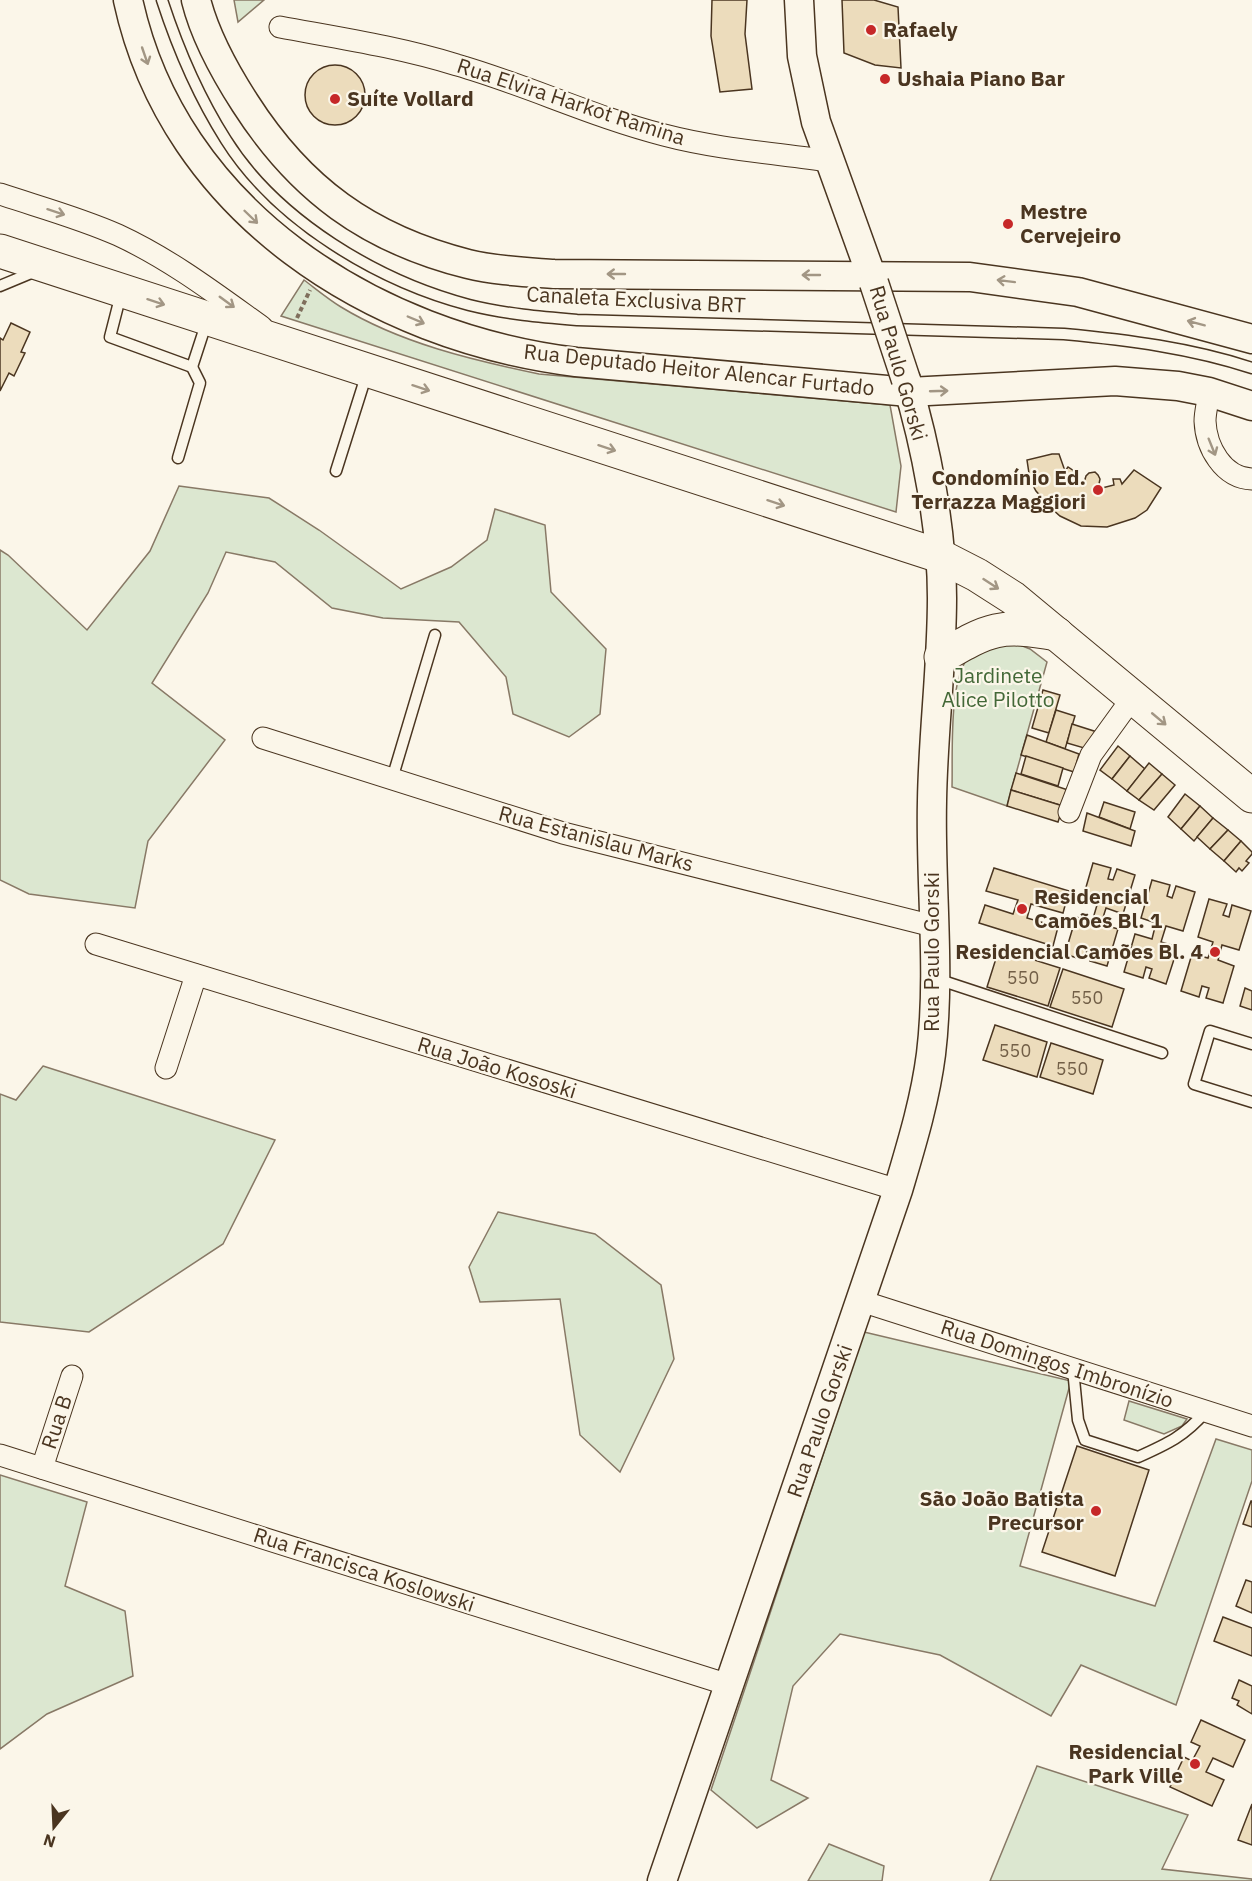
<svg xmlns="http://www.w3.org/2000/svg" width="1252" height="1881" font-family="'IBM Plex Sans',sans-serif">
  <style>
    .green { fill: #dce7d0; stroke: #887966; stroke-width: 1.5 }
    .building { fill: #ecdcbc; stroke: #4a3520; stroke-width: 1.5 }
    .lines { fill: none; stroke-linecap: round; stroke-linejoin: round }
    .lane-casing { stroke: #4a3520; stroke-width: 13 }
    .street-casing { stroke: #4a3520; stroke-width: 23 }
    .secondary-casing { stroke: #4a3520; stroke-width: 31 }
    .primary-casing { stroke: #4a3520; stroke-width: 35 }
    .path { stroke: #7f6f5c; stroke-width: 4; stroke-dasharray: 4.5 3; stroke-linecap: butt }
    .lane { stroke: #fbf6e9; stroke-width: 10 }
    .street { stroke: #fbf6e9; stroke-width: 21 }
    .secondary { stroke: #fbf6e9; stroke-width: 28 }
    .primary { stroke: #fbf6e9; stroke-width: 33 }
    .secondary-bridge-casing { stroke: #4a3520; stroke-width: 31; stroke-linecap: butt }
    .secondary-bridge { stroke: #fbf6e9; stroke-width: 28 }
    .oneway { stroke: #a29684 }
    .poi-dot { fill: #c62828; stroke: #fbf6e9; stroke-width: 2 }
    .labels { text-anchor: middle; stroke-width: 4.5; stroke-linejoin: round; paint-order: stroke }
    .number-label { font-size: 18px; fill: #725f47 }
    .poi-label { font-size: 21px; font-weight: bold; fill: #4a3520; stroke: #fbf6e9; text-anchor: start }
    .street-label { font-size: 21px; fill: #4a3520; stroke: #fbf6e9 }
    .park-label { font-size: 21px; fill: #436837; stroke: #fbf6e9 }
  </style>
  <rect width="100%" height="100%" fill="#fbf6e9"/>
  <g class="green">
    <path d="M234,0h30l-26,22z"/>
    <path d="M304,280c12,9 24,19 37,27 59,36 131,53 198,67l351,31 11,61 -5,46 -615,-196z"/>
    <path d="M179,486l90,12 50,32 82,59 50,-22 36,-27 8,-31 50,16 6,67 55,57 -6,65 -31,23 -56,-23 -7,-37 -47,-55 -76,-4 -51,-10 -57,-46 -49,-10 -18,41 -56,90 73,57 -77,101 -13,67 -106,-14 -29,-14v-330l8,5 79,75 63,-79z"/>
    <path d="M1015,643l15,6 17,13 -40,144 -55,-19c1,-31 -4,-111 18,-131 12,-11 30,-10 45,-13z"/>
    <path d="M43,1066l232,74 -52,104 -134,88 -89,-10v-228l16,6z"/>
    <path d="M498,1212l97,22 66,51 13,74 -54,113 -40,-37 -20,-136 -80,3 -11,-35z"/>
    <path d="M864,1332l207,49 -51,185 135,40 61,-167 36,11v31l-76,224 -95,-40 -30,51 -111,-61 -100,-21 -47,52 -22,94 37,18 -51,30 -46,-38z"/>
    <path d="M1129,1401l58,18 -5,7 -18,8 -40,-14z"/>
    <path d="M0,1475l87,27 -22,84 60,25 8,65 -86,38 -47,35z"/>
    <path d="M1037,1766l151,49 -26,54 90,10v2h-262z"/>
    <path d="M829,1844l55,22 -2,15h-74z"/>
  </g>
  <g class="building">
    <path d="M712,0h35l-2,34 7,55 -32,3 -9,-56z"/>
    <path d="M842,0h32l24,7 3,61 -26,-3 -31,-12z"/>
    <circle cx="335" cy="95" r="30"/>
    <path d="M11,323l19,9 -9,20 4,1 -11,23 -5,-3 -9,18v-53l3,2z"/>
    <path d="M1052,454h7l6,17 3,-4 6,4 -4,6 13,9 3,-10 3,-3 6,-1 3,3 2,4 -2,10 16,-4 -1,-6h7l2,5 12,-14 27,18 -14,22 -12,8 -28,9 -26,-1 -21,-10 -9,-8 -15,-17 -6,-11 -3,-20z"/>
    <path d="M1043,690l17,5 -11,38 -17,-5z"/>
    <path d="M1056,710l19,6 -10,33 -19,-7z"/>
    <path d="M1072,724l25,8 -13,16 -17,-5z"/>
    <path d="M1027,735l52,19 -5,18 -53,-17z"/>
    <path d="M1118,746l12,10 -18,23 -12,-9z"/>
    <path d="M1026,756l37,12 -5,18 -37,-12z"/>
    <path d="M1130,756l15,13 -18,22 -15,-12z"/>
    <path d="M1149,763l13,11 -23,26 -12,-9z"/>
    <path d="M1016,773l52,17 -5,16 -52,-16z"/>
    <path d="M1162,774l13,11 -21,25 -15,-10z"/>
    <path d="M1011,790l52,16 -5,16 -51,-16z"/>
    <path d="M1185,794l15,12 -19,23 -13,-12z"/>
    <path d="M1104,802l31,10 -5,17 -31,-12z"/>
    <path d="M1200,806l13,12 -19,23 -13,-12z"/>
    <path d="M1087,813l48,18 -4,15 -48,-15z"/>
    <path d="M1213,818l15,12 -18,19 -13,-12z"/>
    <path d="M1228,830l13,11 -17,20 -14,-12z"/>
    <path d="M1241,841l11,11v2l-6,7 3,2 -7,8 -3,-3 -3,4 -12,-11z"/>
    <path d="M1093,863l18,5 -3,11 5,1 4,-11 18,6 -12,39 -17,-6 -5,16 17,5 -11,37 -17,-5 3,-9 -6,-2 -4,10 -18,-6 11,-37 16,5 5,-17 -15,-4z"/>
    <path d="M994,868l75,23 -6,22 -32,-9 -4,14 31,9 -5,19 -74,-23 6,-18 28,9 5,-14 -32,-9z"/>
    <path d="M1152,880l18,5 -3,11 5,2 4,-12 19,6 -12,39 -17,-5 -5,16 17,5 -12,37 -17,-6 3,-9 -6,-2 -3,11 -19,-6 11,-38 17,5 4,-16 -15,-5z"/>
    <path d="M1209,899l18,5 -4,11 6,2 3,-12 19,6 -12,39 -17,-5 -4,15 16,6 -11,37 -17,-5 3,-10 -7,-2 -3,11 -18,-6 11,-37 16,4 5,-16 -15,-5z"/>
    <path d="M999,949l61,19 -12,38 -61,-19z"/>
    <path d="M1063,969l61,20 -12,38 -62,-20z"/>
    <path d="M1245,988l7,3v19l-12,-4z"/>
    <path d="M995,1025l52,17 -10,35 -54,-17z"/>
    <path d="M1051,1043l52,17 -10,34 -53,-17z"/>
    <path d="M1077,1446l72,24 -34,106 -73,-24z"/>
    <path d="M1251,1501h1v26l-9,-3z"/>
    <path d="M1246,1580l6,2v31l-16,-7z"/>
    <path d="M1223,1617l29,11v28l-38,-15z"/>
    <path d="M1239,1680l13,6v28l-15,-9 2,-4 -7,-3z"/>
    <path d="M1201,1720l44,20 -12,27 -20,-9 -7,14 18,8 -12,26 -42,-19 14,-30 8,4 8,-15 -9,-4z"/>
    <path d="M1252,1804v41l-14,-5z"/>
  </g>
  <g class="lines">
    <defs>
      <g id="lane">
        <path d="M162,0c16,49 36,96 64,140 51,81 152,141 243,165 36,9 72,12 108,15l487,14c64,6 127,14 188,34"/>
        <path d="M0,286l36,-15"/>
        <path d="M121,294l-11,43 82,30 15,-46"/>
        <path d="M178,458l22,-75 -8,-16"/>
        <path d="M336,471l31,-98"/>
        <path d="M392,779l43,-144"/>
        <path d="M937,979l225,74"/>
        <path d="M1252,1044l-42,-13 -16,53 58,18"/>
        <path d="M1073,1369l5,51 7,20 53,17c29,-13 47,-21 68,-46"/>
      </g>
      <g id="street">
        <path d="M280,27c59,11 119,20 177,38 70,20 136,52 207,70 53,14 110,18 165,26"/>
        <path d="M0,194c39,13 80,24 118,41 52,24 98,59 144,92"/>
        <path d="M1209,392c-1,10 -4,20 -4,29 1,26 18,57 47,58"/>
        <path d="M263,738l300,95 370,93"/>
        <path d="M1069,812l22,-57 42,-58"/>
        <path d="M96,944l802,246"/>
        <path d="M166,1068l30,-93"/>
        <path d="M861,1301l391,125"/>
        <path d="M0,1455l729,230"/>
        <path d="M42,1468l30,-92"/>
      </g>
      <g id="secondary">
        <path d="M128,0c46,212 245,337 448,362l333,30 206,-11 63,5 31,6 43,14"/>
        <path d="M196,0c9,36 29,72 49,103 55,86 123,136 223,161 28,7 58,8 86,10l416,3 108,15 174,47"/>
        <path d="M799,0l3,56 14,66 58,161"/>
        <path d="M662,1881l236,-691c13,-44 27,-89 33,-136 10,-83 -1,-169 1,-253 1,-68 10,-135 10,-203 0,-70 -16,-152 -36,-218"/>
      </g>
      <g id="primary">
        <path d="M0,251l940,305 37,19 36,23 239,198"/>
        <path d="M941,657c50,-29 58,-33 116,-23"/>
      </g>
    </defs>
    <use href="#lane" class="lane-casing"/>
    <use href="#street" class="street-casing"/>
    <use href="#secondary" class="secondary-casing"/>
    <use href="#primary" class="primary-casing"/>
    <path class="path" d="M297,318l13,-28"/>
    <use href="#lane" class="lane"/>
    <use href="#street" class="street"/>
    <use href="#secondary" class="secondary"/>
    <use href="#primary" class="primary"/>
    <defs>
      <path id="secondary-bridge" d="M874,283l32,97"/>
    </defs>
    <use href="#secondary-bridge" class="secondary-bridge-casing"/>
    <use href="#secondary-bridge" class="secondary-bridge"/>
  </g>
  <defs><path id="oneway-shaft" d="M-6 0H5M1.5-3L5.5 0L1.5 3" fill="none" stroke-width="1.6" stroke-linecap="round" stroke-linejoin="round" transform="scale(1.5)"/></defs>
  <g class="oneway">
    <use href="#oneway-shaft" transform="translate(145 56) rotate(71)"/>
    <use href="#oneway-shaft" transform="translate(56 212) rotate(18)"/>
    <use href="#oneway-shaft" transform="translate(251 217) rotate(44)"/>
    <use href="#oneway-shaft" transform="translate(616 274) rotate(-180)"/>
    <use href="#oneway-shaft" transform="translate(811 275) rotate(-180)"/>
    <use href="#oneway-shaft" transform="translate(1006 281) rotate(-173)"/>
    <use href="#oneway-shaft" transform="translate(156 302) rotate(18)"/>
    <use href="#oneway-shaft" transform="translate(227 302) rotate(36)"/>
    <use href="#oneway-shaft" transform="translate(416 320) rotate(23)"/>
    <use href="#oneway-shaft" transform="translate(1196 323) rotate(-165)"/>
    <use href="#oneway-shaft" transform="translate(421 388) rotate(18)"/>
    <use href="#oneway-shaft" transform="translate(939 391) rotate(-2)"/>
    <use href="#oneway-shaft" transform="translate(1212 447) rotate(68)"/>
    <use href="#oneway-shaft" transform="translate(607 448) rotate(18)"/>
    <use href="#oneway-shaft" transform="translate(776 503) rotate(18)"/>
    <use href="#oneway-shaft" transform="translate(991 584) rotate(33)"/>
    <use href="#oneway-shaft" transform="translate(1159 719) rotate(40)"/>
  </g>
  <g class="poi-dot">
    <circle cx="871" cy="30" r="6"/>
    <circle cx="885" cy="79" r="6"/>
    <circle cx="335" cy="99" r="6"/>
    <circle cx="1008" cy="224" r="6"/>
    <circle cx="1098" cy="490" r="6"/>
    <circle cx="1022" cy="909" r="6"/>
    <circle cx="1215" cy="952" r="6"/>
    <circle cx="1096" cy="1511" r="6"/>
    <circle cx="1195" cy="1764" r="6"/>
  </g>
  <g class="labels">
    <g class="number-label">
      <text x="1023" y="984">550</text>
      <text x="1087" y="1004">550</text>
      <text x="1015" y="1057">550</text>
      <text x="1072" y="1075">550</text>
    </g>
    <g class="poi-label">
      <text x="883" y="37">Rafaely</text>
      <text x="897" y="86">Ushaia Piano Bar</text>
      <text x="347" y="106">Suíte Vollard</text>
      <text x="1020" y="219">Mestre<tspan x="1020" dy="24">Cervejeiro</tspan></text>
      <text x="1086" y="485" text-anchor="end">Condomínio Ed.<tspan x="1086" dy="24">Terrazza Maggiori</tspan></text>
      <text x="1034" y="904">Residencial<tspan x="1034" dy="24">Camões Bl. 1</tspan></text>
      <text x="1203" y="959" text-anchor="end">Residencial Camões Bl. 4</text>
      <text x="1084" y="1506" text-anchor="end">São João Batista<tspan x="1084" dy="24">Precursor</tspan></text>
      <text x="1183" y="1759" text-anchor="end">Residencial<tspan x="1183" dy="24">Park Ville</tspan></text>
    </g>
    <g class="street-label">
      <text transform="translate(571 102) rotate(18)" y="7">Rua Elvira Harkot Ramina</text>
      <text transform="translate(636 300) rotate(3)" y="7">Canaleta Exclusiva BRT</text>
      <text transform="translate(898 363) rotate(74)" y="7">Rua Paulo Gorski</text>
      <text transform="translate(699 370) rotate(6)" y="7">Rua Deputado Heitor Alencar Furtado</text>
      <text transform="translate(596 839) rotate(15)" y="7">Rua Estanislau Marks</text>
      <text transform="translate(932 952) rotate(-90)" y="7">Rua Paulo Gorski</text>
      <text transform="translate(497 1068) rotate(17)" y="7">Rua João Kososki</text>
      <text transform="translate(1057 1364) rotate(18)" y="7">Rua Domingos Imbronízio</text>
      <text transform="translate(820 1421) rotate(-71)" y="7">Rua Paulo Gorski</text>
      <text transform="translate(57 1422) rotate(-72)" y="7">Rua B</text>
      <text transform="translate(364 1570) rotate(18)" y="7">Rua Francisca Koslowski</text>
    </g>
    <g class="park-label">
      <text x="998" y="683">Jardinete<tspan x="998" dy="24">Alice Pilotto</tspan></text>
    </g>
  </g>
  <g transform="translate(54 1827) rotate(198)" stroke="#fbf6e9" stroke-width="4.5" paint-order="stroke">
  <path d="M0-4.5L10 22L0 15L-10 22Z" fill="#4a3520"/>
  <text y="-9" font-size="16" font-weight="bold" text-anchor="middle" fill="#4a3520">N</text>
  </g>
</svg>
